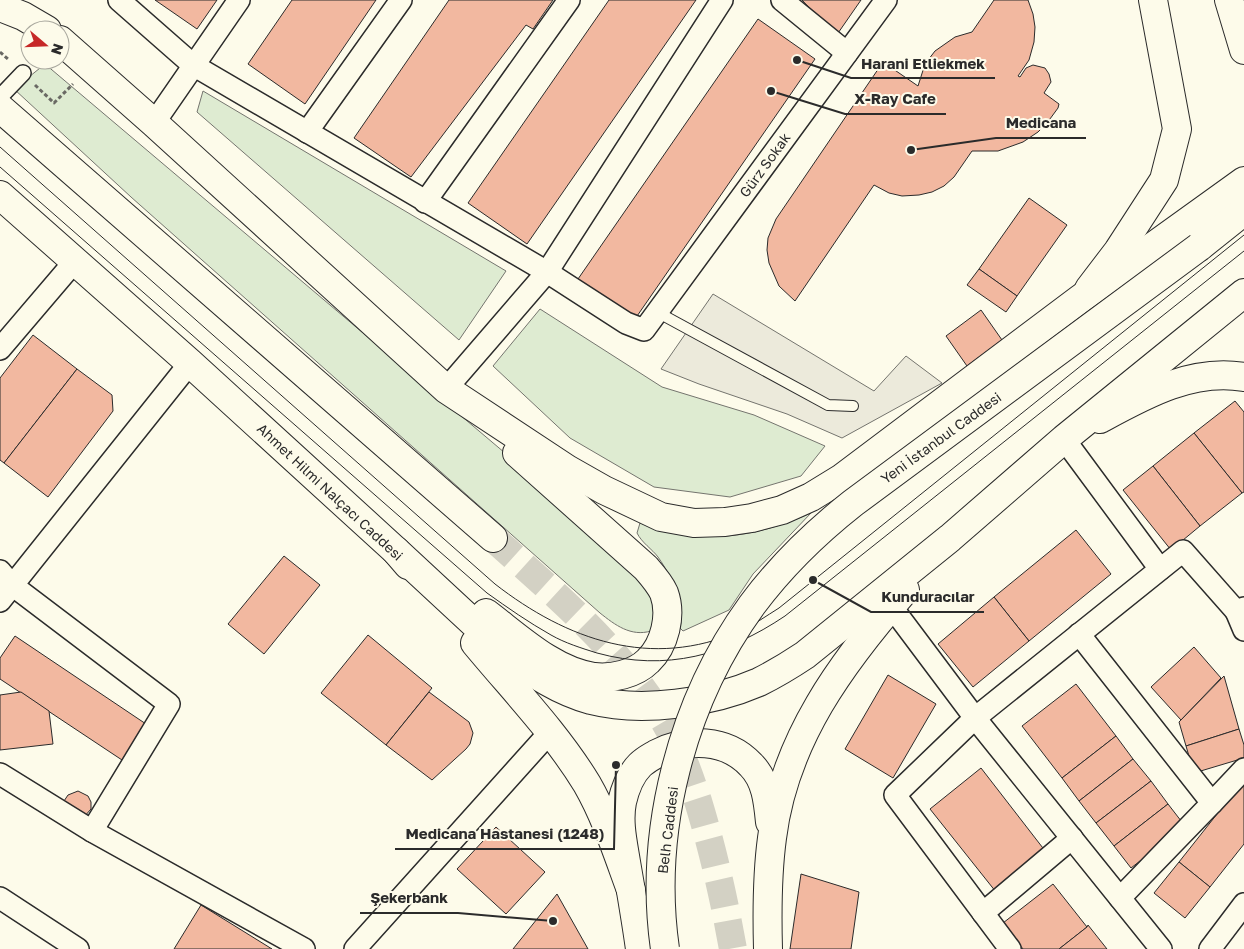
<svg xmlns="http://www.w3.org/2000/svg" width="1244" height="949" font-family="'Golos Text',sans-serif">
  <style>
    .green { fill: #deebd1; stroke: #74746e }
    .parking { fill: #eceadb; stroke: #74746e }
    .building { fill: #f2b8a0; stroke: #2b2b2b }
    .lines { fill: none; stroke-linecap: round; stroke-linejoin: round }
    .primary-tunnel { stroke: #d3d1c4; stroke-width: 28; stroke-dasharray: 28 14; stroke-linecap: butt }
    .service-casing { stroke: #2b2b2b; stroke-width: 12 }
    .pedestrian-casing { stroke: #2b2b2b; stroke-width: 18 }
    .minor-casing { stroke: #2b2b2b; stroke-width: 24 }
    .secondary-casing { stroke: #2b2b2b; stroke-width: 30 }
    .primary-casing { stroke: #2b2b2b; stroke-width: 30 }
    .path { stroke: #6a6964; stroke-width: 3; stroke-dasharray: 4 2.5; stroke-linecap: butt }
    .service { stroke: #fdfbea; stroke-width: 10 }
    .pedestrian { stroke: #fdfbea; stroke-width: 15 }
    .minor { stroke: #fdfbea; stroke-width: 21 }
    .secondary { stroke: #fdfbea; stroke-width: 28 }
    .primary { stroke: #fdfbea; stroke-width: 28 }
    .tram { stroke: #2b2b2b; stroke-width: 1 }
    .primary-bridge-casing { stroke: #2b2b2b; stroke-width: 30; stroke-linecap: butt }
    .primary-bridge { stroke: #fdfbea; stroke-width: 28 }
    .labels { text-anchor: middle; stroke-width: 4; stroke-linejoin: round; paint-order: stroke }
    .street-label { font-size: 14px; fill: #2b2b2b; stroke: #fdfbea }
    .leader { fill: none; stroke: #2b2b2b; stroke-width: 2 }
    .callout-dot { fill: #2b2b2b; stroke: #fdfbea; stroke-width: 2 }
    .callout-label { font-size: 15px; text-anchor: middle; font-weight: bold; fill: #2b2b2b; stroke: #fdfbea; stroke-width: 4; stroke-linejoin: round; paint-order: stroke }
  </style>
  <rect width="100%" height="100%" fill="#fdfbea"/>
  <g class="green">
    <path d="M45,64l460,389 106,93 46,53 -6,32c-20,6 -36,-6 -51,-18l-469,-416 -117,-108z"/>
    <path d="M203,91l303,180 -47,69 -262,-228z"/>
    <path d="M540,309l122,78 92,28 71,31 -24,30 -71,21 -76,-10 -84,-49 -77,-72z"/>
    <path d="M811,513l-58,61 -24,36 -46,21 -4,-4c-4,-29 -3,-45 -21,-70 -6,-8 -16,-14 -21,-24l3,-10c61,22 112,16 171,-10z"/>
  </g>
  <path class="parking" d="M713,294l161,97 32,-35 36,27 -100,55 -55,-24 -88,-30 -38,-15z"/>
  <g class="building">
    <path d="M155,0h62l-20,29z"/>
    <path d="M292,0h84l-71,104 -57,-40z"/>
    <path d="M449,0h104l-20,29 -7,-4 -115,152 -57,-39z"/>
    <path d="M609,0h87l-169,244 -59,-41z"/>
    <path d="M802,0h59l-25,36z"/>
    <path d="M994,0h34l5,14 2,13 -1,15 -5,18 -11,16 2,1 6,-9 7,-3 12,3 4,6 2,8 -7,11 15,11 -1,4 -11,15 -9,9 -15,10 -25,9h-26l-18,26 -10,9 -12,6 -13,3 -17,1 -13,-3 -15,-8 -79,116 -16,-15 -10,-23 -2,-13 1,-12 8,-19 107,-157 35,24 7,-22 10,-13 20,-14 17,-5z"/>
    <path d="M758,19l57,40 -180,260 -57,-40z"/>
    <path d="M1029,198l38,27 -50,71 -38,-27z"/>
    <path d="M979,269l38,27 -11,16 -39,-27z"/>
    <path d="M981,310l21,30 -35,26 -21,-30z"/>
    <path d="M33,335l44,34 -73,94 -4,-3v-82z"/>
    <path d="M77,369l35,26 1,16 -65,86 -44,-34z"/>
    <path d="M1235,401l9,11v80l-2,1 -48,-60z"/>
    <path d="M1194,433l48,60 -42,33 -47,-60z"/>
    <path d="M1153,466l47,60 -29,24 -48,-60z"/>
    <path d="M1076,530l35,44 -82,67 -35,-44z"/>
    <path d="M284,556l36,29 -56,69 -36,-30z"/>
    <path d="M994,597l35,44 -56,46 -35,-43z"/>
    <path d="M368,635l64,53 -46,57 -65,-52z"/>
    <path d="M15,636l131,88 -24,36 -122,-81v-21z"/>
    <path d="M1194,647l27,31 -40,42 -30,-33z"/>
    <path d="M888,675l48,29 -43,74 -48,-29z"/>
    <path d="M1224,676l15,53 -53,17 -7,-24z"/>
    <path d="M1076,684l40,52 -54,42 -40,-52z"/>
    <path d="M21,692l28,19 4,33 -53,6v-55z"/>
    <path d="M429,692l40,30 4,11 -3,11 -4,5 -34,31 -46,-35z"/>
    <path d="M1239,729l5,16v13l-50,15 -8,-27z"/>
    <path d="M1116,736l17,23 -54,42 -17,-23z"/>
    <path d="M1133,759l18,22 -55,42 -17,-22z"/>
    <path d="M981,768l65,84 -50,40 -66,-83z"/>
    <path d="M1244,780v64l-34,43 -31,-25z"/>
    <path d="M1151,781l17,23 -54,42 -18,-23z"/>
    <path d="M78,791l10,5 3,6v7l-7,8 -20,-16 4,-6z"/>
    <path d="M1168,804l17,22 -54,42 -17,-22z"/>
    <path d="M496,827l49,45 -39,42 -49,-45z"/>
    <path d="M1179,862l31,25 -25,31 -31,-25z"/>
    <path d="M801,874l58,18 -8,57h-61z"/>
    <path d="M1053,884l34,43 -28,22h-36l-20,-26z"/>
    <path d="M557,894l31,55h-75z"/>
    <path d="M201,905l71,44h-98z"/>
    <path d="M1088,925l19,24h-48l28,-22z"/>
  </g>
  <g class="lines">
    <path class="primary-tunnel" d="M493,538c66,60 138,119 180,199 10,20 18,43 25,64 15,49 26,98 35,148"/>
    <defs>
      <path id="service" d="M657,312l171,93 25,1"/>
      <path id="pedestrian" d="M0,97l23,-24"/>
      <g id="minor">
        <path d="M119,0l74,65 354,207 79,51 18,7 242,-330"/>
        <path d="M782,0l65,53"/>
        <path d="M154,123l85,-123"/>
        <path d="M307,132l94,-132"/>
        <path d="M425,202l144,-202"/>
        <path d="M0,349l75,-88"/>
        <path d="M446,389l101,-117 175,-272"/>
        <path d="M1064,439l96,130"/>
        <path d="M0,571l12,14 157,119 -77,127"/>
        <path d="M0,601l190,-238"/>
        <path d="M891,606l84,112 186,231"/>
        <path d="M1236,611l8,19"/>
        <path d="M1079,634l133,169 -92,95"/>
        <path d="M0,774l92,57 212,118"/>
        <path d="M1212,803l32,-34"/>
        <path d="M0,898l78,51"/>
        <path d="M983,913l89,-75"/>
        <path d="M355,949l195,-217"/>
        <path d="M1010,949l-115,-154 80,-77 208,-167 53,60 8,-3"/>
        <path d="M1210,949l34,-45"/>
      </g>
      <g id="secondary">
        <path d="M1229,0l15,50"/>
        <path d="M1089,289l29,-38 46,-71 13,-51 -24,-129"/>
        <path d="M1100,419c44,-24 92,-51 144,-42"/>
      </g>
      <g id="primary">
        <path d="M0,7l23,9 24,14"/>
        <path d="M60,40l94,83 292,266 121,80 37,21 57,27 33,6 31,-1 27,-4 30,-8 29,-13 31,-19 238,-179 164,-118"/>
        <path d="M0,108l493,430"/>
        <path d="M0,195l190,168 206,188 12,14"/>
        <path d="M1199,247l45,-36"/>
        <path d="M396,551l111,103c26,20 52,37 84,46 51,13 120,3 168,-18 16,-8 31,-17 46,-27l145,-117 114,-99 180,-146"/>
        <path d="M486,613c32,24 67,58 108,64 18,2 41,-3 54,-16 17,-16 24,-46 16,-68 -4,-9 -11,-17 -18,-25l-129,-115"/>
        <path d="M475,643c38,46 81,90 112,141 19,33 31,71 44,106"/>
        <path d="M640,949c-4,-29 -9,-58 -14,-87 -3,-19 -8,-40 -4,-60 3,-13 9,-28 18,-37 5,-5 11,-8 16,-11 31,-16 70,-16 95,11 15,15 17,36 19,57"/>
        <path d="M768,949c-1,-36 -1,-74 4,-111 12,-98 70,-176 133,-248"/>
      </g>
    </defs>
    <use href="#service" class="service-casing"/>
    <use href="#pedestrian" class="pedestrian-casing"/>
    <use href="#minor" class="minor-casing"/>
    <use href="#secondary" class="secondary-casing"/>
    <use href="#primary" class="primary-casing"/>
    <g class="path">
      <path d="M0,52l9,8"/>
      <path d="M35,85l19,18 19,-19"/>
    </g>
    <use href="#service" class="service"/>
    <use href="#pedestrian" class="pedestrian"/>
    <use href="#minor" class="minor"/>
    <use href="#secondary" class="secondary"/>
    <use href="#primary" class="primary"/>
    <g class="tram">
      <path d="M0,147l495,437c72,56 156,86 245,47 14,-6 26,-15 39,-23l465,-373"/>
      <path d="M0,167l487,426c21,15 41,29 64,42 14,8 30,13 46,18 69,19 130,2 188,-37l459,-365"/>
    </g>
    <defs>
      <path id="primary-bridge" d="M665,949c-17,-118 17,-248 87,-344 29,-39 63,-72 101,-102l346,-256"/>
    </defs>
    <use href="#primary-bridge" class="primary-bridge-casing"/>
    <use href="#primary-bridge" class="primary-bridge"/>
  </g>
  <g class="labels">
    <g class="street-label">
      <text transform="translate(765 165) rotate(-54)" y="5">Gürz Sokak</text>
      <text transform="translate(941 438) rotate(-36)" y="5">Yeni İstanbul Caddesi</text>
      <text transform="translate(330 492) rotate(43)" y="5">Ahmet Hilmi Nalçacı Caddesi</text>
      <text transform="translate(668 830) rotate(-83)" y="5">Belh Caddesi</text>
    </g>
  </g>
  <path class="leader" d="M797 60L851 78H995M771 91L845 114H946M911 150L996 138H1086M813 580L871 612H984M616 765L614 849H395M553 921L458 913H360"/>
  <g class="callout-dot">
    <circle cx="797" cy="60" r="5"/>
    <circle cx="771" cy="91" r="5"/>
    <circle cx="911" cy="150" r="5"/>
    <circle cx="813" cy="580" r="5"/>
    <circle cx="616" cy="765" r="5"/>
    <circle cx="553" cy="921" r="5"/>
  </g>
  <g class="callout-label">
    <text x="923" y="69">Harani Etliekmek</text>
    <text x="895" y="104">X-Ray Cafe</text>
    <text x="1041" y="128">Medicana</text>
    <text x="928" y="602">Kunduracılar</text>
    <text x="505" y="839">Medicana Hastanesi (1248)</text>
    <text x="409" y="903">Şekerbank</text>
  </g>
  <g transform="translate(45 45) rotate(109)"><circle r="24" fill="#fdfbea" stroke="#a9a89e"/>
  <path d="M0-4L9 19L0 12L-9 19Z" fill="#c62828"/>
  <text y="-8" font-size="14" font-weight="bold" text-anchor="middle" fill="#2b2b2b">N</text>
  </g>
</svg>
